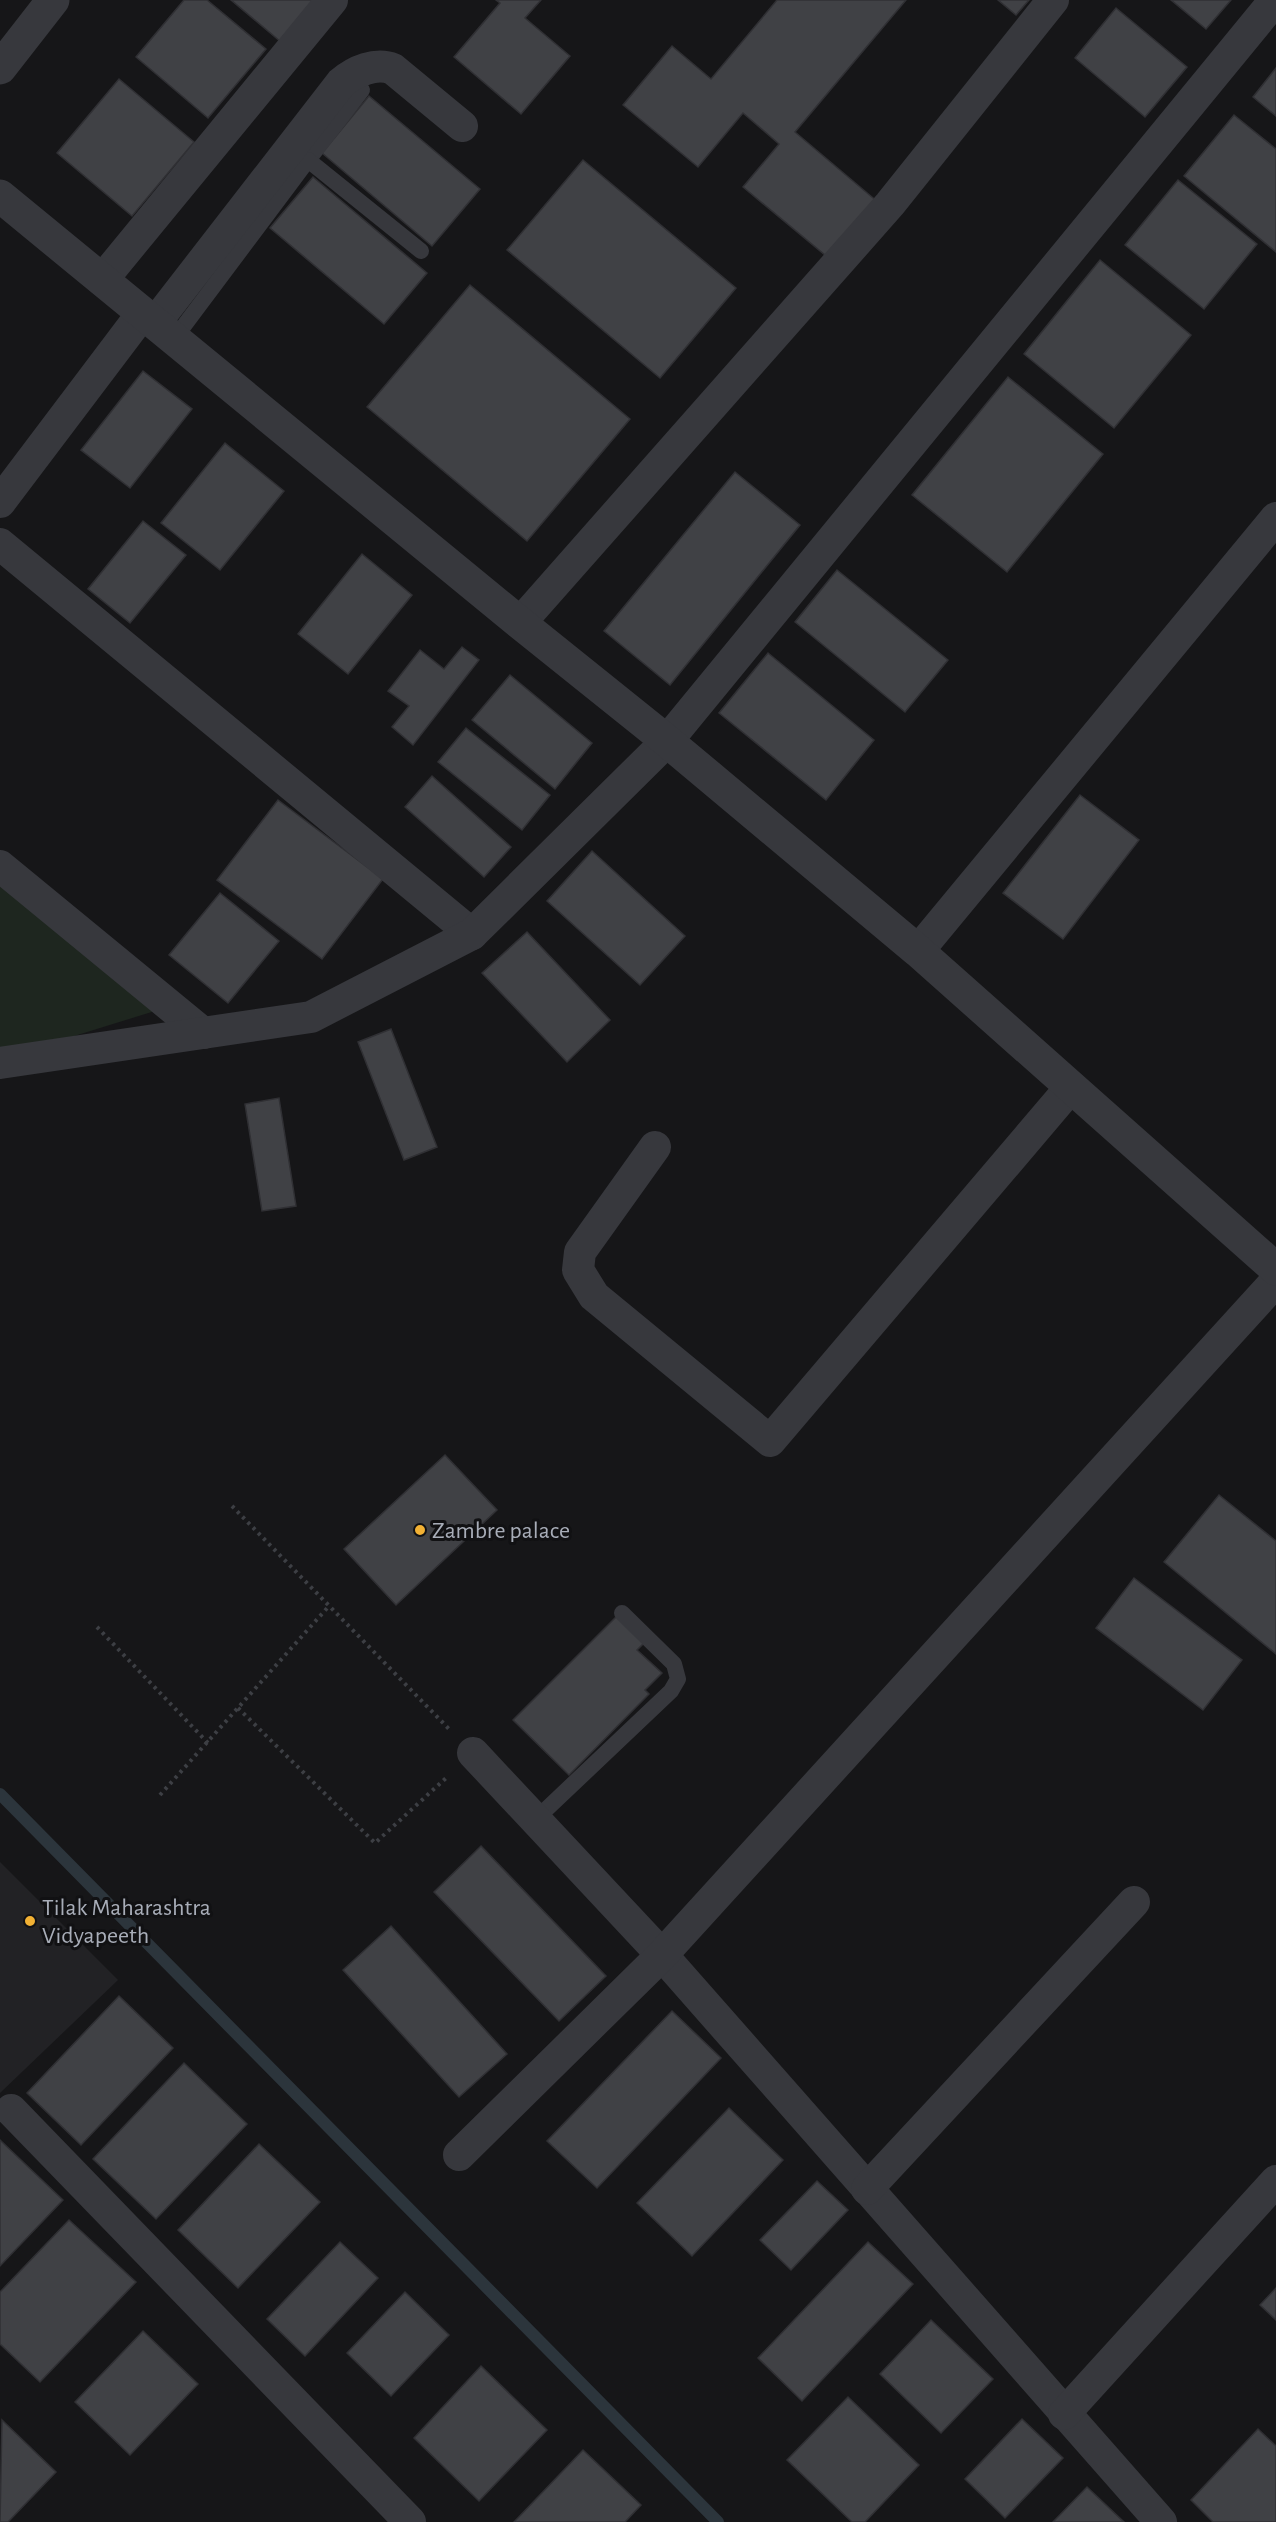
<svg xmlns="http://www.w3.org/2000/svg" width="1276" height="2522" font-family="'Alegreya Sans',sans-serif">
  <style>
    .built { fill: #222225 }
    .green { fill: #1e261f }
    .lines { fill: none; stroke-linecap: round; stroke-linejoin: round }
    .stream { stroke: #2c353c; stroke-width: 12 }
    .building { fill: #404145; stroke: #303034; stroke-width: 1.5 }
    .path { stroke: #3d3f44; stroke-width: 4; stroke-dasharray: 3 4.5; stroke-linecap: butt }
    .service { stroke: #37383d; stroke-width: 16 }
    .minor { stroke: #37383d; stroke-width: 32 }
    .tertiary { stroke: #37383d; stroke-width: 33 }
    .poi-dot { fill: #f2b134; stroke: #111113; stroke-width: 2 }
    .labels { text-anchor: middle; stroke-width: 6; stroke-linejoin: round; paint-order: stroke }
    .poi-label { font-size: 24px; fill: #a8adb8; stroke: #111113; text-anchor: start }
  </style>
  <rect width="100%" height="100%" fill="#161618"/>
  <path class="built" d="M0,1862l118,118 -118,113z"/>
  <path class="green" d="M0,877l171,129 -171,53z"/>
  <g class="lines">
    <path class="stream" d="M0,1794l718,728"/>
  </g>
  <g class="building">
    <path d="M184,0h23l59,49 -58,69 -72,-61z"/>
    <path d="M231,0h85l-35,42z"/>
    <path d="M496,0h45l-16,18 45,38 -49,58 -67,-57 46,-54z"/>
    <path d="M777,0h129l-111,132 84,71 -48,57 -88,-73 36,-43 -36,-31 -45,54 -75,-62 49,-59 39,33z"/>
    <path d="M998,0h31l-13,15z"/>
    <path d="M1171,0h60l-25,29z"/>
    <path d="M1116,8l71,59 -42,50 -70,-59z"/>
    <path d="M1276,68v48l-23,-19z"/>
    <path d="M119,79l75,63 -62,74 -75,-63z"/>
    <path d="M369,96l111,93 -48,57 -110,-93z"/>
    <path d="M1234,115l42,34v103l-92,-76z"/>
    <path d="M583,160l153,128 -76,90 -153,-128z"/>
    <path d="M313,177l114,96 -43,51 -114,-96z"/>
    <path d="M1178,180l79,64 -53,65 -79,-64z"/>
    <path d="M1100,260l91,75 -77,93 -90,-74z"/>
    <path d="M470,285l160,134 -103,122 -160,-134z"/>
    <path d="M143,371l49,38 -62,79 -49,-38z"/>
    <path d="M1008,377l95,77 -96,118 -95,-77z"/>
    <path d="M225,443l59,48 -64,79 -59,-47z"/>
    <path d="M735,472l65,53 -130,160 -66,-54z"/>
    <path d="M143,521l43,34 -56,68 -42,-34z"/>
    <path d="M362,554l50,41 -64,79 -50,-40z"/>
    <path d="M837,570l111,90 -43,52 -110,-90z"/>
    <path d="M462,647l17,13 -66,85 -21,-18 17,-21 -21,-15 32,-41 24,19z"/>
    <path d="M768,653l106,87 -48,60 -107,-87z"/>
    <path d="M510,675l82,68 -37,46 -83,-69z"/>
    <path d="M466,728l84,67 -28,35 -84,-68z"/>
    <path d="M432,776l79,71 -27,30 -79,-70z"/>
    <path d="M1080,795l59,45 -76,99 -60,-46z"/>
    <path d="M278,800l105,79 -61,80 -105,-79z"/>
    <path d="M592,851l93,85 -45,49 -93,-84z"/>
    <path d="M220,893l59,48 -51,62 -59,-48z"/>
    <path d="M527,932l83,88 -43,42 -85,-89z"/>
    <path d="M391,1029l46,118 -33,13 -46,-118z"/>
    <path d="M279,1098l17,108 -34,5 -17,-107z"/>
    <path d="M445,1455l52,55 -101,95 -52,-56z"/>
    <path d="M1219,1495l57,46v113l-112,-92z"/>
    <path d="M1134,1578l108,82 -39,50 -107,-82z"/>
    <path d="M618,1615l27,27 -8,8 25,23 -17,17 4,4 -80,81 -56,-55z"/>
    <path d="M481,1846l125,130 -47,45 -125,-129z"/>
    <path d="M391,1926l116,128 -48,43 -116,-127z"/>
    <path d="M119,1996l54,52 -92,97 -54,-52z"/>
    <path d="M672,2011l49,47 -124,130 -50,-47z"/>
    <path d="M184,2063l63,61 -91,95 -63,-60z"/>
    <path d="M729,2108l54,52 -91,96 -55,-53z"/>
    <path d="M0,2140l63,60 -63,66z"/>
    <path d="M259,2144l61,58 -82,86 -60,-58z"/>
    <path d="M817,2181l31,29 -57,60 -31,-30z"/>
    <path d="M69,2220l67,62 -96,100 -40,-38v-52z"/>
    <path d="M340,2242l38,36 -73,78 -38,-37z"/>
    <path d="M868,2242l45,42 -111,117 -44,-43z"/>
    <path d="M1276,2288v32l-16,-15z"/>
    <path d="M405,2292l44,43 -58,61 -44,-43z"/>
    <path d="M931,2320l62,59 -52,54 -61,-59z"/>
    <path d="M143,2331l55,53 -68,71 -55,-53z"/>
    <path d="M481,2366l66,64 -68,71 -65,-63z"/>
    <path d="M848,2397l71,68 -54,57h-13l-65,-62z"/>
    <path d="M1022,2419l41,39 -58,60 -40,-39z"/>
    <path d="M2,2420l54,52 -48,50h-8z"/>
    <path d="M1258,2429l18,17v76h-63l-22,-22z"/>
    <path d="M583,2450l58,55 -16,17h-111z"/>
    <path d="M1087,2487l37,35h-71z"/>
  </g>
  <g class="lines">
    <g class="path">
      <path d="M232,1506l217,223"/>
      <path d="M97,1627l111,116"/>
      <path d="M238,1708l137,135 71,-65"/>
      <path d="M160,1795l169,-189"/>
    </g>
    <g class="service">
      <path d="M308,160l54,-70"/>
      <path d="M174,339l134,-179 113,91"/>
      <path d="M535,1820l136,-129 7,-12 -4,-15 -52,-51"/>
    </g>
    <g class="minor">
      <path d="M102,280l230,-280"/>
      <path d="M155,323l186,-240c14,-12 35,-21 52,-14l69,57"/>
      <path d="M0,502l142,-188"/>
      <path d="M0,544l472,390"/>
      <path d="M520,623l370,-419 163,-204"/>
      <path d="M0,866l203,167"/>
      <path d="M918,951l358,-433"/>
      <path d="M0,1063l311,-46 161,-83 195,-193 608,-741"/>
      <path d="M655,1147l-75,105 -2,18 16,26 176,145 301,-354"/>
      <path d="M473,1753l189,202 499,567"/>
      <path d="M11,2110l399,412"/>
      <path d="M459,2155l203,-200 614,-674"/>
      <path d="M867,2189l267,-287"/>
      <path d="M1064,2414l212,-233"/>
    </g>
    <g class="tertiary">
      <path d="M0,68l53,-68"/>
      <path d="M0,196l520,427 147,118 251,210 358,318"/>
    </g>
  </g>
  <g class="poi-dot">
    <circle cx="420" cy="1530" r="6"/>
    <circle cx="30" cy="1921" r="6"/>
  </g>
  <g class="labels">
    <g class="poi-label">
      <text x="432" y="1538">Zambre palace</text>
      <text x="42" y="1915">Tilak Maharashtra<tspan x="42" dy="28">Vidyapeeth</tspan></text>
    </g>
  </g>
</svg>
